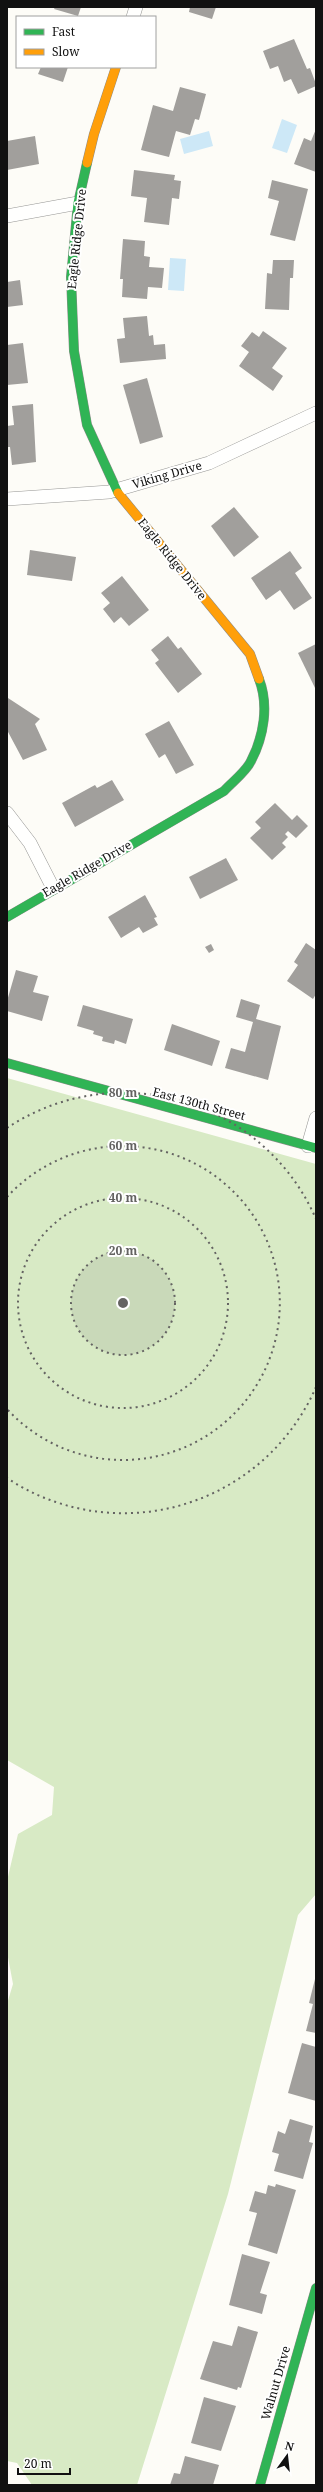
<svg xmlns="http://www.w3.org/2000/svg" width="323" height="2492" font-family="'Noto Serif',serif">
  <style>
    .forest { fill: #d8eac5 }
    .water { fill: #cde8f7 }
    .building { fill: #a19f9c }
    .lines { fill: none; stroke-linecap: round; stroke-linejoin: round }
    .street-casing { stroke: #979795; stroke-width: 14 }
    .fast-casing { stroke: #8e8d8b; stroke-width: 10 }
    .slow-casing { stroke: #8e8d8b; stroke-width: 10 }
    .street { stroke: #fffffe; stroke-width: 13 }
    .fast { stroke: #30b455; stroke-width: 9 }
    .slow { stroke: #ff9f0a; stroke-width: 9 }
    .ring { fill: none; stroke: #646362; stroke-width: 2; stroke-dasharray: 2 4 }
    .labels { text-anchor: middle; stroke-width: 4; stroke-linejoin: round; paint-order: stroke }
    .street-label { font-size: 12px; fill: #111; stroke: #fff }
    .centre { fill: #646362; stroke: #fff; stroke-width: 2 }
    .ring-label { font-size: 12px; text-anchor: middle; font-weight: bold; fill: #646362; stroke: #fff; stroke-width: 4; stroke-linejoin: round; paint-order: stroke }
  </style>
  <rect width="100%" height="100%" fill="#fdfcf7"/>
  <path class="forest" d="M7,1078l309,86v730l-18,21 -70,279 -91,291h-105l-15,-22 -10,-2v-457l6,-20 -6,-32v-71l11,-47 34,-19 2,-28 -47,-27z"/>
  <g class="water">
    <path d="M282,119l15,6 -10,28 -15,-5z"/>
    <path d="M209,131l4,15 -29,8 -4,-15z"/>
    <path d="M170,258l16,1 -2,32 -16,-1z"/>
  </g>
  <g class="building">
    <path d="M55,7h26l-3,9 -24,-7z"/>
    <path d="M190,7h26l-4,12 -23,-7z"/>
    <path d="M294,39l13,30 3,-1 6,16v2l-18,8 -7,-15 -7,3 -6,-16 -8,3 -7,-18z"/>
    <path d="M41,67h27l-5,15 -25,-8z"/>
    <path d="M180,87l26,7 -7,26 -4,-1 -5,16 -14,-4 -7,26 -28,-7 12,-45 20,6z"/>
    <path d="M316,129v43l-22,-8 10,-26 7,3z"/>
    <path d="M35,136l4,28 -32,6v-29z"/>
    <path d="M134,170l41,5 -1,5 7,1 -2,18 -7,-1 -3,27 -25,-3 3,-24 -16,-2z"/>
    <path d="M272,180l36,9 -13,52 -25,-6 9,-34 -11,-3z"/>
    <path d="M123,239l22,2 -1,15 6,1 -1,10 15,1 -2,20 -14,-1 -1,12 -25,-2 1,-18h-3z"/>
    <path d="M273,260h21l-1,18h-3l-1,32 -24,-1 2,-36 5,1z"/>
    <path d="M20,280l3,25 -16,2v-25z"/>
    <path d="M147,316l2,20 4,-1 1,10 11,-1 1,15 -46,4 -3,-24 8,-1 -2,-20z"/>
    <path d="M263,331l24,17 -15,20 11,8 -10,15 -34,-25 10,-14 -8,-6 11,-14 7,5z"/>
    <path d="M23,343l5,40 -21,2v-40z"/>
    <path d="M147,378l16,59 -23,7 -17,-59z"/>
    <path d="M33,404l3,58 -24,3 -2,-18h-3v-21l7,-1 -2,-19z"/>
    <path d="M234,507l25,30 -25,20 -23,-31z"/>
    <path d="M30,550l46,7 -4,24 -45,-6z"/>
    <path d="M290,551l12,17 -7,5 17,25 -18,12 -14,-20 -14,10 -15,-22z"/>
    <path d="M122,576l27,34 -20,16 -8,-9 -7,6 -11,-14 7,-6 -9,-10z"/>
    <path d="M168,636l10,13 3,-2 21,27 -24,19 -23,-30 4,-3 -8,-10z"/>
    <path d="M316,644v46l-18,-37z"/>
    <path d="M8,698l32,21 -5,5 12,26 -24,10 -16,-30z"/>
    <path d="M169,721l25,44 -18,9 -11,-20 -6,4 -14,-24z"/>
    <path d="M112,780l12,20 -49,27 -13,-24 33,-18 2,3z"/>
    <path d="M275,803l17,17 5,-5 11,11 -12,12 -8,-7 -3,3 3,3 -6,6 4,4 -14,13 -22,-22 11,-10 -6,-6z"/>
    <path d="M226,858l12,22 -38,19 -11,-22z"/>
    <path d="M145,895l12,22 -3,1 4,7 -15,8 -4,-6 -18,11 -13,-21z"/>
    <path d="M306,943l10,7v44l-3,5 -26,-18 11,-16 -4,-3z"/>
    <path d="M211,944l3,6 -5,3 -4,-6z"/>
    <path d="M16,970l22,6 -5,16 16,4 -7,25 -35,-10v-10z"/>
    <path d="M241,999l19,6 -4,14 25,7 -13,54 -43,-12 6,-20 14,4 8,-30 -17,-5z"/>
    <path d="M83,1005l50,14 -7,25 -11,-4 -1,4 -12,-3 1,-4 -10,-3 1,-3 -17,-5z"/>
    <path d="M172,1024l48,17 -8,25 -48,-16z"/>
    <path d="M315,1979h1v54l-10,-2 7,-27 -4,-1z"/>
    <path d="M302,2043l14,4v54l-28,-8z"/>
    <path d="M290,2119l23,7 -4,16 4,1 -10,36 -29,-8 5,-17 -7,-2 6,-21 7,3z"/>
    <path d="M276,2184l20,6 -19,64 -29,-9 9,-32 -8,-2 6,-20 11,3 2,-9 7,2z"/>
    <path d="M242,2254l28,8 -10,31 7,2 -5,19 -33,-9z"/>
    <path d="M238,2326l20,6 -17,56 -3,-1 -1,3 -37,-11 13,-38 19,5z"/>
    <path d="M204,2397l32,9 -15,45 -30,-8z"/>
    <path d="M185,2456l34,9 -6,20h-43l4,-12 6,1z"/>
  </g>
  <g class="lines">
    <defs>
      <g id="street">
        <path d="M133,17l3,-10"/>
        <path d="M7,216l71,-13"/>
        <path d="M7,499l102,-7 100,-29 107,-50"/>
        <path d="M7,813l23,30 23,45"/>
        <path d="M308,1146l8,-28"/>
      </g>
      <g id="fast">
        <path d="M87,163l-9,40 -7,74 3,74 13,74 31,68"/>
        <path d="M7,917l217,-126c8,-9 22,-19 27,-30 13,-25 18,-56 8,-82"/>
        <path d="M7,1063l309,85"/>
        <path d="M260,2485l56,-197"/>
      </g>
      <g id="slow">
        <path d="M87,163l7,-29 22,-67"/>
        <path d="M118,493l132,161 9,25"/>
      </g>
    </defs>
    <use href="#street" class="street-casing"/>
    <use href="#fast" class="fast-casing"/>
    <use href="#slow" class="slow-casing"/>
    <use href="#street" class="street"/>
    <use href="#fast" class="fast"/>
    <use href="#slow" class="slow"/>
  </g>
  <circle cx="123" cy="1303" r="52" fill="#646362" fill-opacity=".12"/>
  <g class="ring">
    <circle cx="123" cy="1303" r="52"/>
    <circle cx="123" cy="1303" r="105"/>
    <path d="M7 1197A157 157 0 1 1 7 1409"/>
    <path d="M316 1387A210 210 0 0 1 7 1478M7 1128A210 210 0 0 1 316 1219"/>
  </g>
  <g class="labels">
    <g class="street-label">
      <text transform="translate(77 239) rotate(-84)" y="4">Eagle Ridge Drive</text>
      <text transform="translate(167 475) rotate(-16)" y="4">Viking Drive</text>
      <text transform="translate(172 559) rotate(51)" y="4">Eagle Ridge Drive</text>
      <text transform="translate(87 869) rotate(-30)" y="4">Eagle Ridge Drive</text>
      <text transform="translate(199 1104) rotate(15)" y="4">East 130th Street</text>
      <text transform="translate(276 2383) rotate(-74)" y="4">Walnut Drive</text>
    </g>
  </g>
  <circle cx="123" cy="1303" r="6" class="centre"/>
  <g class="ring-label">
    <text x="123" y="1097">80 m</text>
    <text x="123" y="1150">60 m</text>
    <text x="123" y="1202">40 m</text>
    <text x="123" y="1255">20 m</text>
  </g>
  <rect width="323" height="2492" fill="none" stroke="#111111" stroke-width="16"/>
  <rect x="16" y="16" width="140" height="52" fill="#ffffff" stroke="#a0a0a0"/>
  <rect x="24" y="29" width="20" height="6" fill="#30b455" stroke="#a0a0a0"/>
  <text x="52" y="36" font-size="12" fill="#111111">Fast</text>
  <rect x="24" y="49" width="20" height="6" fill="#ff9f0a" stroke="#a0a0a0"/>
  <text x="52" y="56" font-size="12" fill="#111111">Slow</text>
  <g transform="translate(287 2456) rotate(15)" stroke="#ffffff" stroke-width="3" paint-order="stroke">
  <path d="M0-3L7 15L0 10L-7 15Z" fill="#111111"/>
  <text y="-6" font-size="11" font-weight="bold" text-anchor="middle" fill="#111111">N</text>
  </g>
  <path d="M18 2468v6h52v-6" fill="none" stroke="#111111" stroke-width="2"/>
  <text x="24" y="2468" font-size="12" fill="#111111" stroke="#ffffff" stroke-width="3" paint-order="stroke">20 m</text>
</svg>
